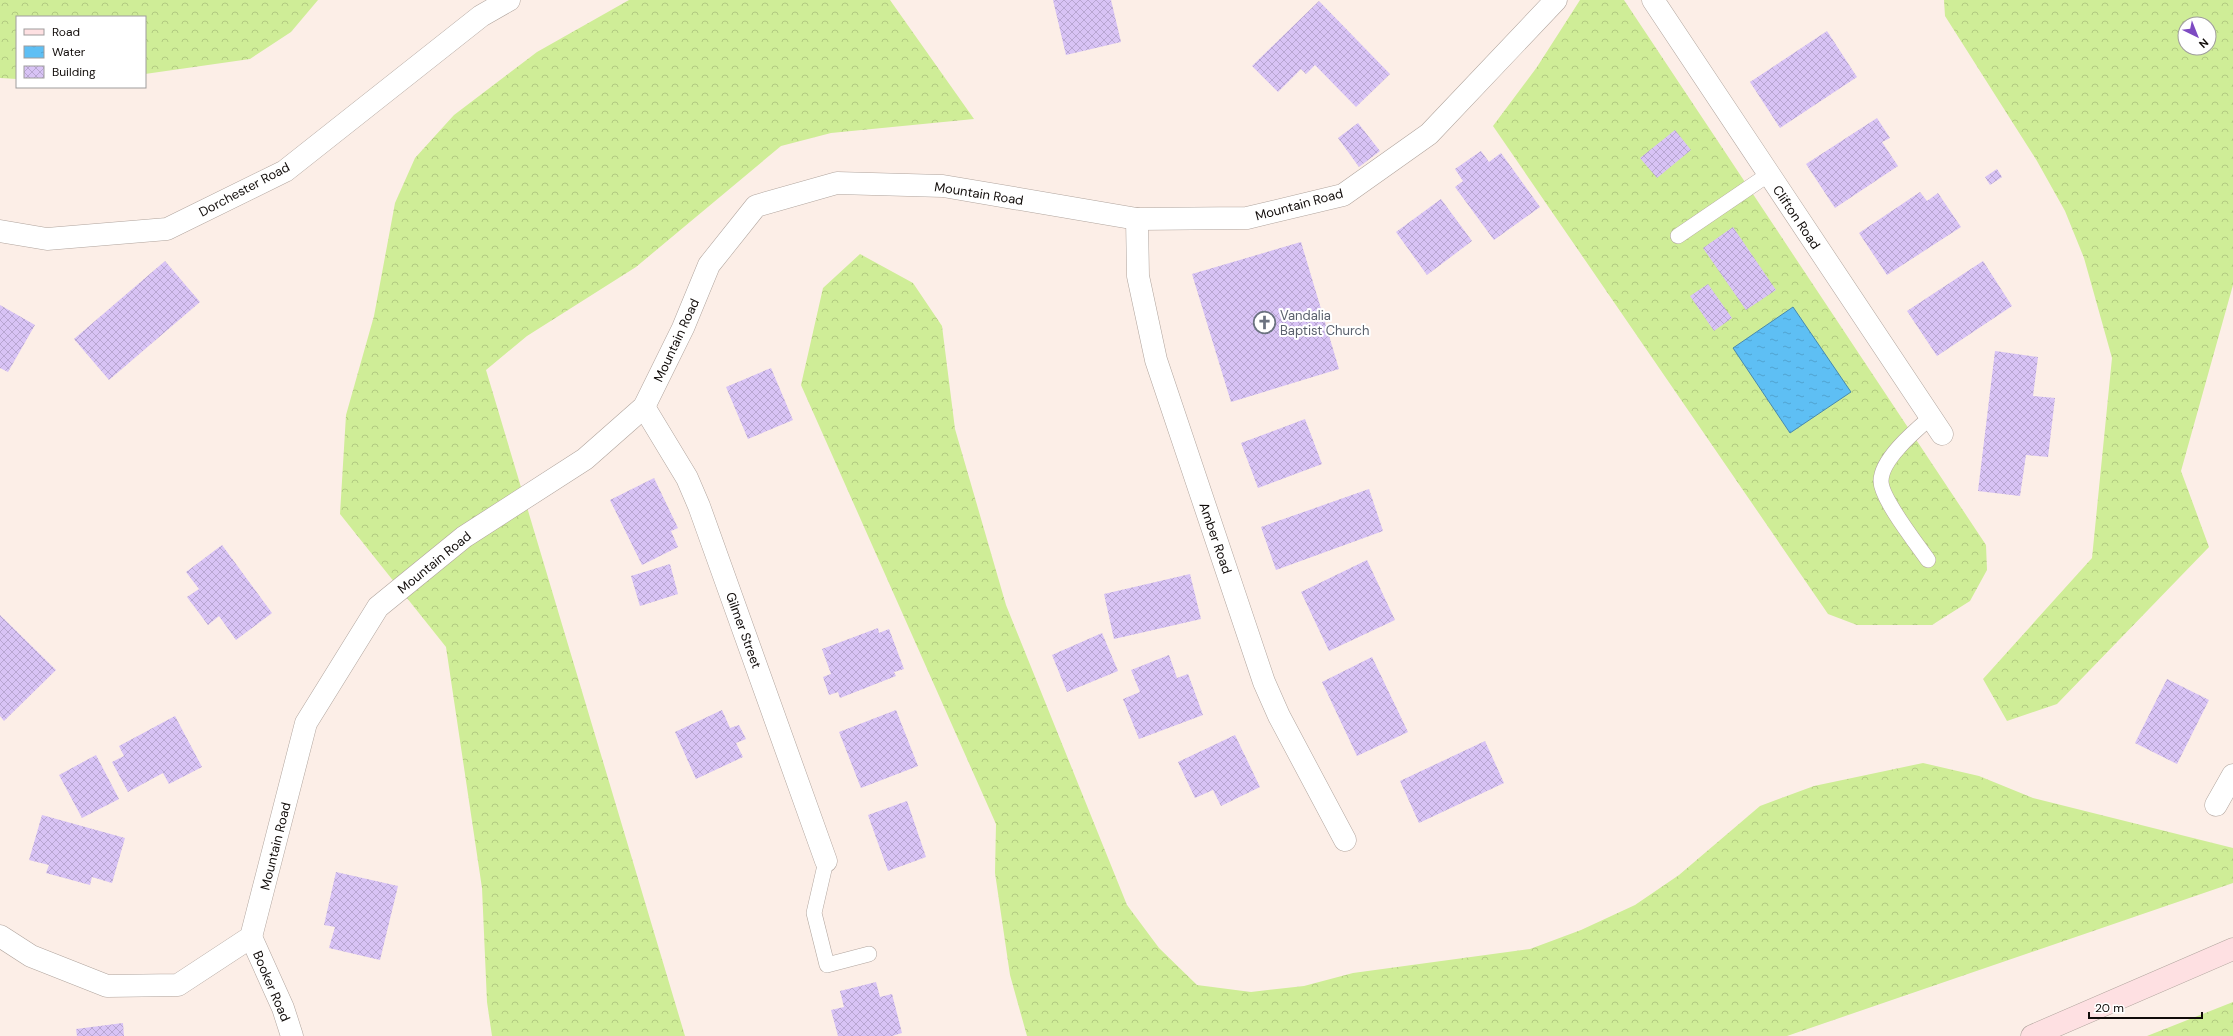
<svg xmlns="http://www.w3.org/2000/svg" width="2233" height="1036" font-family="'DM Sans',sans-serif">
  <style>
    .forest { fill: url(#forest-crowns); fill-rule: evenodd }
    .water { fill: url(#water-ripples); stroke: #4789ae }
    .building { fill: url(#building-cross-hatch) }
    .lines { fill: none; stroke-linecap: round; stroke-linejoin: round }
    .lane-casing { stroke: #b0a49d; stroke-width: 16 }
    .street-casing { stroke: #b0a49d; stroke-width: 23 }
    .secondary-casing { stroke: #b0a49d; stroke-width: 23 }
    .lane { stroke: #fff; stroke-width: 15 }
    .street { stroke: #fff; stroke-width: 22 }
    .secondary { stroke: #fee0e2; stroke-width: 22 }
    .labels { text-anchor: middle; stroke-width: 4; stroke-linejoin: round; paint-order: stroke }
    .street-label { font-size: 13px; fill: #100b09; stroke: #fff }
    .worship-label { font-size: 13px; fill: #5b616d; stroke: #fff; text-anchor: start }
  </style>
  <defs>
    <pattern id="forest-crowns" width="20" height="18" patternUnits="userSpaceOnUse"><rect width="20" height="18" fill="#cfed97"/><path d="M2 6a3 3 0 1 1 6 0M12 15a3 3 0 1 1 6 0" fill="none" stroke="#b1ca81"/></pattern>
    <pattern id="water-ripples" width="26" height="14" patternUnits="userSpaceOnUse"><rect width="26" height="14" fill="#5ebff4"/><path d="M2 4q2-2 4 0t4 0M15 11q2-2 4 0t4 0" fill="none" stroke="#51a3d0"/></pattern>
    <pattern id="building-cross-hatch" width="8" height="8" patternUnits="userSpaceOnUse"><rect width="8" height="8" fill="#d8c3f5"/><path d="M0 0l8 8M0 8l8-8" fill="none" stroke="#b8a6d1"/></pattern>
  </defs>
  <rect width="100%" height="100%" fill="#fceee7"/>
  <g class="forest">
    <path d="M0,0h318l-27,32 -41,27 -105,15v-57h-128v62l-17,-1z"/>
    <path d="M629,0h261l84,119 -143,14 -50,13 -145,121 -109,69 -41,34 199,666h-193l-5,-34 -5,-114 -36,-241 -106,-133 6,-99 28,-99 21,-113 20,-45 39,-43 83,-63z"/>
    <path d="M1580,0h44l362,545 1,25 -17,31 -38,24h-75l-29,-11 -335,-488 44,-59z"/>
    <path d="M1944,0h289v285l-52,186 28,76 -152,157 -50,17 -24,-42 109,-121 20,-200 -28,-100 -19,-47 -28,-50 -92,-145zM2185,24h24v24h-24z"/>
    <path d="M860,254l53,29 29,43 13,103 51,176 121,300 32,43 38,37 54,7 53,-6 49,-13 177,-24 51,-19 54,-25 44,-30 81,-69 54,-20 109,-23 56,13 54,22 200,50v35l-446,153h-760l-17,-61 -15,-102 1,-49 -195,-439 22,-97z"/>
    <path d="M2233,1002v34h-86z"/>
  </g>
  <path class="water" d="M1793,307l58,85 -61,41 -57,-85z"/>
  <g class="building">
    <path d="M1053,0h58l10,42 -55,13z"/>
    <path d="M1319,1l71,73 -34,33 -41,-42 -9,9 -5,-5 -23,23 -26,-26z"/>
    <path d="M1827,31l30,46 -77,51 -30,-46z"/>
    <path d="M1877,118l13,20 -8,4 16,24 -63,42 -29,-44z"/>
    <path d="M1358,123l22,28 -21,16 -21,-29z"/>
    <path d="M1675,130l16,20 -34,28 -17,-20z"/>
    <path d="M1481,151l8,11 12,-9 39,54 -46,33 -39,-53 8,-6 -8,-12z"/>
    <path d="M1997,169l5,8 -12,8 -5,-8z"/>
    <path d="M1920,192l7,9 11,-8 23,34 -74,48 -28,-42z"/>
    <path d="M1441,199l31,42 -45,34 -31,-43z"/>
    <path d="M1733,227l43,63 -30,20 -43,-62z"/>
    <path d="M1301,242l38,127 -108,33 -39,-128z"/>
    <path d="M165,261l35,41 -91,78 -35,-41z"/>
    <path d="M1983,261l29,45 -75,50 -30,-45z"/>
    <path d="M1708,284l24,34 -18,13 -24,-35z"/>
    <path d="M0,305l35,20 -27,47 -8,-4z"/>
    <path d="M1995,351l43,6 -5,39 22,2 -7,59 -22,-2 -6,41 -42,-5z"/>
    <path d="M771,368l22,52 -45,19 -22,-52z"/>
    <path d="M1305,419l17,45 -64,24 -17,-45z"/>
    <path d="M654,478l24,50 -7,3 7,16 -36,18 -32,-65z"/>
    <path d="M1369,489l14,42 -107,39 -15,-43z"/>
    <path d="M222,545l50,68 -36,27 -17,-24 -11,9 -21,-28 12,-8 -13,-17z"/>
    <path d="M1367,560l28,60 -66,31 -28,-59z"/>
    <path d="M670,564l8,30 -38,12 -9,-30z"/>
    <path d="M1190,574l11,45 -87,20 -10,-45z"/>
    <path d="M0,615l56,55 -52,51 -4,-5z"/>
    <path d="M878,628l1,5 10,-4 15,40 -10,3 2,4 -56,22 -2,-6 -9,3 -6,-18 8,-3 -9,-25z"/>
    <path d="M1102,633l16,38 -51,21 -15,-37z"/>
    <path d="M1169,655l8,23 11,-4 15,41 -64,24 -16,-40 17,-7 -9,-22z"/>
    <path d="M1372,657l36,75 -51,24 -35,-74z"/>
    <path d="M2167,679l42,21 -32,64 -42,-21z"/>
    <path d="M722,710l8,18 9,-3 7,14 -10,4 7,14 -47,22 -21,-47z"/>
    <path d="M896,710l22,56 -57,22 -22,-56z"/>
    <path d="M175,716l27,51 -33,17 -6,-11 -35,19 -16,-30 12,-6 -5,-10z"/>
    <path d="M1235,735l25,52 -39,19 -8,-16 -18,8 -17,-36z"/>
    <path d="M1485,741l19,42 -85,40 -19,-42z"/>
    <path d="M96,755l23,44 -37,19 -23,-43z"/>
    <path d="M907,801l19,56 -38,14 -20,-56z"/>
    <path d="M42,815l83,23 -13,45 -20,-6 -2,8 -44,-12 3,-8 -20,-5z"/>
    <path d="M336,872l62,14 -18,74 -51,-12 6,-21 -11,-2z"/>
    <path d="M876,982l4,15 12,-3 10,39 -10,3h-54l-7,-26 13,-3 -4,-16z"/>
    <path d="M123,1023l1,13h-47l-1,-7z"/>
  </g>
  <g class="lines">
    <defs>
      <g id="lane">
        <path d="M1678,236l91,-62"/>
        <path d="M1928,560c-11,-16 -47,-61 -47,-79 0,-22 35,-51 50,-64"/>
        <path d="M826,861l-12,52 13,52 42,-11"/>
      </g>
      <g id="street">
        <path d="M1653,0l289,434"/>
        <path d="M1137,219l1,57 18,84 108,322 15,34 66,124"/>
        <path d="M0,231l47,8 120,-10 118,-58 196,-155 28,-16"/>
        <path d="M644,407l43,71 12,28 127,355"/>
        <path d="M2216,805l17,-30"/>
        <path d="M0,936l31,20 76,30 71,-1 73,-48 55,-214 72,-116 86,-70 121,-78 59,-52 39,-79 26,-63 47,-59 81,-23 106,3 194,33 110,-1 96,-23 86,-61 127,-134"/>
        <path d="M251,937l32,71 9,28"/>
      </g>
      <path id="secondary" d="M2032,1036l201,-87"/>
    </defs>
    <use href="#lane" class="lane-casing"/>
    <use href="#street" class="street-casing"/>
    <use href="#secondary" class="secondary-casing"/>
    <use href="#lane" class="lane"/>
    <use href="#street" class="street"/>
    <use href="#secondary" class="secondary"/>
  </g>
  <defs>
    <symbol id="church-ring" viewBox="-11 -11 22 22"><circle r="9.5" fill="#fff" stroke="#6b7280" stroke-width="1.5"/><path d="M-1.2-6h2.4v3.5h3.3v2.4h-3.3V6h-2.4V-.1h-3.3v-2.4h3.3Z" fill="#6b7280"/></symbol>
  </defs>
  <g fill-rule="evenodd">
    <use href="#church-ring" x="1252" y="310" width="25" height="25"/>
  </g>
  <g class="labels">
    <g class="street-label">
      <text transform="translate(244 189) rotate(-28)" y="5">Dorchester Road</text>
      <text transform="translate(979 193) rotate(9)" y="5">Mountain Road</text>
      <text transform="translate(1299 204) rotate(-15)" y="5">Mountain Road</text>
      <text transform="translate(1797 217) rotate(56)" y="5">Clifton Road</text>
      <text transform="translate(676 340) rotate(-65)" y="5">Mountain Road</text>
      <text transform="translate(1216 538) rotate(71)" y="5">Amber Road</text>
      <text transform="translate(434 562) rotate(-39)" y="5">Mountain Road</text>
      <text transform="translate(744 630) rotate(70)" y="5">Gilmer Street</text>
      <text transform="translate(275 846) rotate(-76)" y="5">Mountain Road</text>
      <text transform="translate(272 986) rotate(67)" y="5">Booker Road</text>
    </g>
    <g class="worship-label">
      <text x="1280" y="320">Vandalia<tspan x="1280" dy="15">Baptist Church</tspan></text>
    </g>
  </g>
  <rect x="16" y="16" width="130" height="72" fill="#ffffff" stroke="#9f9d9d"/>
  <rect x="24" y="29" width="20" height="6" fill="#fee0e2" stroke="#9f9d9d"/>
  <text x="52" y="36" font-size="12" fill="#100b09">Road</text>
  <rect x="24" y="46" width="20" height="12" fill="url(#water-ripples)" stroke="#9f9d9d"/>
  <text x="52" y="56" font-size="12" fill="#100b09">Water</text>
  <rect x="24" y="66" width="20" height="12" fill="url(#building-cross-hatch)" stroke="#9f9d9d"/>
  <text x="52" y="76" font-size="12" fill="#100b09">Building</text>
  <g transform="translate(2197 36) rotate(137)"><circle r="19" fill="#ffffff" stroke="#9f9d9d"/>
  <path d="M0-3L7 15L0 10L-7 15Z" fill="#7d4ac2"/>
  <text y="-6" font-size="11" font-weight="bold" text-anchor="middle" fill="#100b09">N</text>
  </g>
  <path d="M2089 1012v6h113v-6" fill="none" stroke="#100b09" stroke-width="2"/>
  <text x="2095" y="1012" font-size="12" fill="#100b09" stroke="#ffffff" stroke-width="3" paint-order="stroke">20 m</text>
</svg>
